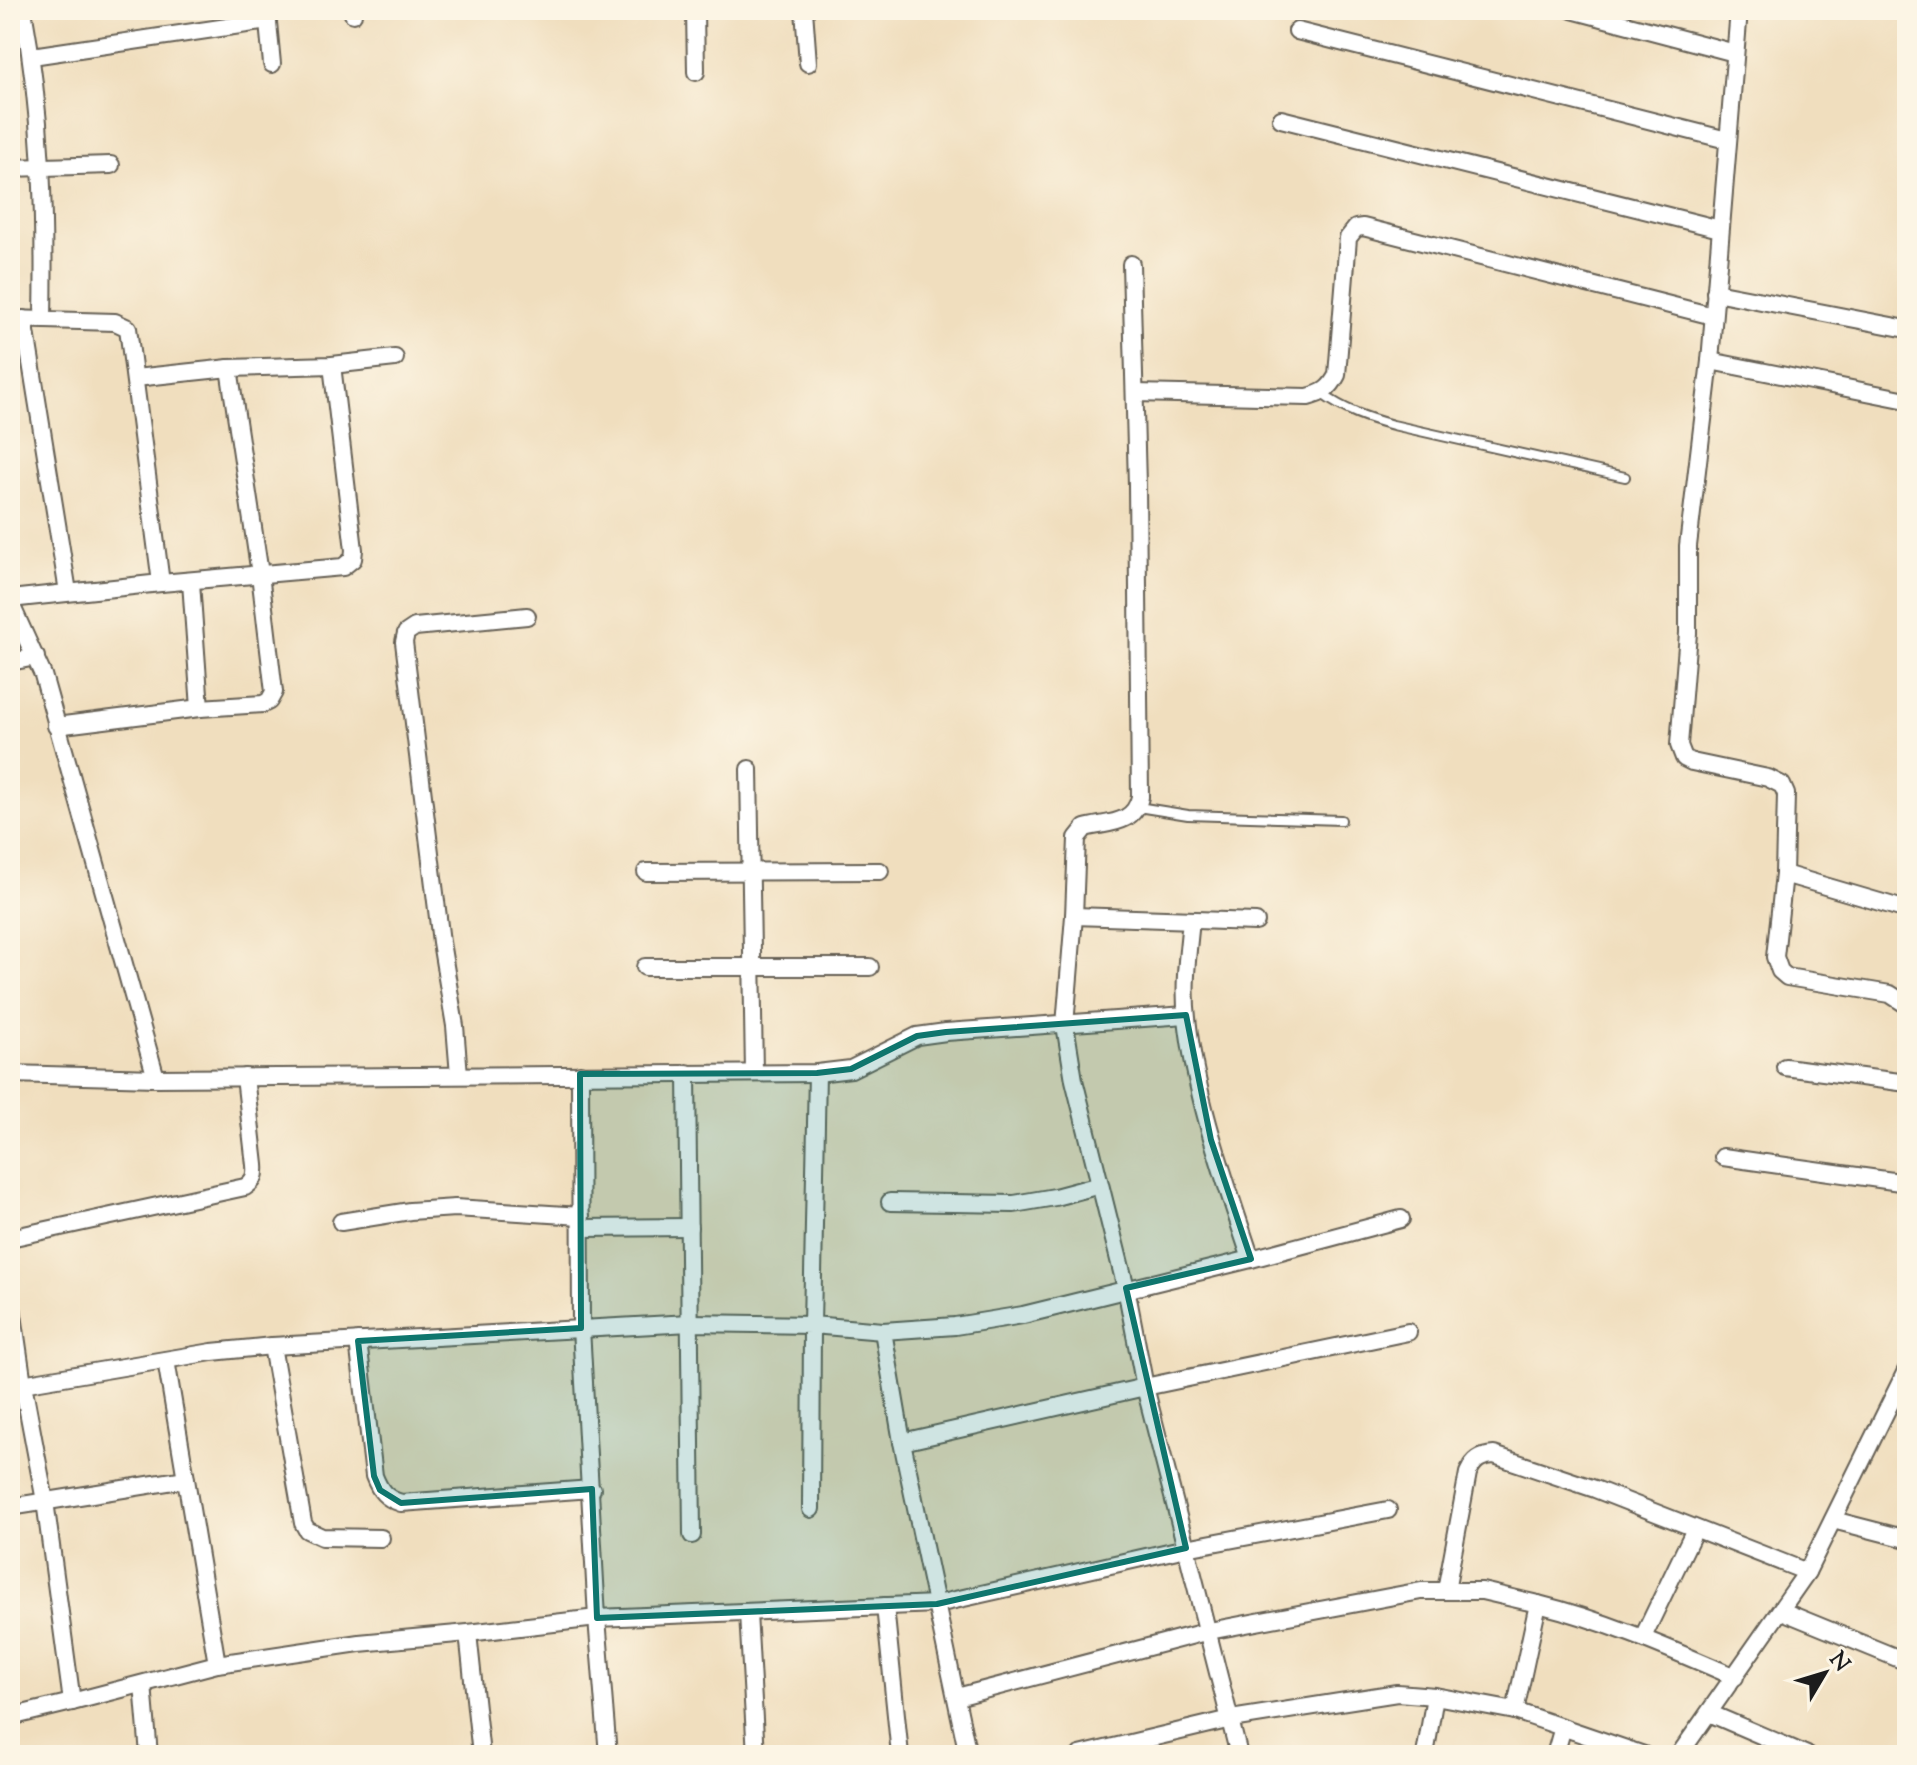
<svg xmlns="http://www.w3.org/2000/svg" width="1917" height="1765" font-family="'Sorts Mill Goudy',serif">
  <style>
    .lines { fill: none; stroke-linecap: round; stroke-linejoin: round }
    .service-casing { stroke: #666055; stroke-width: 12 }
    .minor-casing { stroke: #666055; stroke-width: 20 }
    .service { stroke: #fff; stroke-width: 8 }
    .minor { stroke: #fff; stroke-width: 16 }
    .marked { fill: #0f766e; fill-opacity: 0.2; stroke: #0f766e; stroke-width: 6; stroke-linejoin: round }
  </style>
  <rect width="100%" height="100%" fill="#fcf5e5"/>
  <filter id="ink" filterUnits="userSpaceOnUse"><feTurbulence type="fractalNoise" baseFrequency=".0125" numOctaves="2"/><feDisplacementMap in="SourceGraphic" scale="16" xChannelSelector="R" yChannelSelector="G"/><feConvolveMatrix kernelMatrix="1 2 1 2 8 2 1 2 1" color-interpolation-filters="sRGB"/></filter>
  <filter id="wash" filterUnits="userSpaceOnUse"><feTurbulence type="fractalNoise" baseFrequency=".006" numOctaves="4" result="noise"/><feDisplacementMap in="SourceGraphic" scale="32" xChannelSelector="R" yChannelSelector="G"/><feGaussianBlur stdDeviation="1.8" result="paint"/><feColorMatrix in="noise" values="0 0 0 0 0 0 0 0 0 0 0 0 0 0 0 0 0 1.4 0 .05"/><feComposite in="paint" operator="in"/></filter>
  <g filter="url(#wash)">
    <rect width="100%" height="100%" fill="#f0debe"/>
  </g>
  <g filter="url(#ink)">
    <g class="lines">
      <defs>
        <g id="service">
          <path d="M1322,394c22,16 45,24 71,31l232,52"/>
          <path d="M1138,807l50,8 153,5"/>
        </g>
        <g id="minor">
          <path d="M23,10c19,102 22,205 20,309"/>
          <path d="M353,10v4"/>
          <path d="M695,10l1,62"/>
          <path d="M804,10l4,53"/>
          <path d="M1572,10l163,43"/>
          <path d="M1739,10l-29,351 -22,185v87l-9,112 5,13 8,4 76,16 14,7 4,9 -2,80 -9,83 5,14 7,6 103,17 17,11"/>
          <path d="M267,12l5,52"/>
          <path d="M1297,31l430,109"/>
          <path d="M32,56l236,-35"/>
          <path d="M1281,119l439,110"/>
          <path d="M10,168l101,-3"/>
          <path d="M1131,264l6,221 3,312c-6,28 -32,25 -55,31l-8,10 -3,78 -9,109 9,55 52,208 19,99 94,368"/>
          <path d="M1715,292l192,37"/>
          <path d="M10,319l105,3 13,6 33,255 -151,16"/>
          <path d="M24,319l44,273"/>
          <path d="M1710,361l197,39"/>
          <path d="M135,378l94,-10 103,-3 63,-7"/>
          <path d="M1135,393l173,4c15,-4 22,-8 29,-22l11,-137 8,-10 7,-1 350,89"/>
          <path d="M191,582l9,126"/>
          <path d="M161,583l182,-16 10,-8 1,-9 -22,-185"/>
          <path d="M10,602l33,73 113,403"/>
          <path d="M10,662l26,-5"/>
          <path d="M56,726l144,-18 63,-4 6,-3 5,-9 -14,-118 -31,-206"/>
          <path d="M749,769l5,304"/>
          <path d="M646,872l234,-1"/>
          <path d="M1784,874l123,36"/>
          <path d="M1074,916l182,6"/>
          <path d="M1191,920c-3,32 -8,65 -4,98 9,83 38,162 64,241"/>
          <path d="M645,967h225"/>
          <path d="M1785,1067l122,16"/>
          <path d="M687,1073l5,462"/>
          <path d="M817,1073l-5,252 71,6"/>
          <path d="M10,1074l146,4 661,-5 34,-4 66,-33 29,-4 240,-17"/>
          <path d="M580,1074l1,254 16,290 11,137"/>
          <path d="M459,1075l-4,-49 -14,-84 -37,-300 2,-9 9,-6 112,-11"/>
          <path d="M1723,1157l184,26"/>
          <path d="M890,1202l124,2 41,-7 45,-12"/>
          <path d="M341,1222l69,-11 45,-3 126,8"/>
          <path d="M581,1228l108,-1"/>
          <path d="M10,1238l235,-51c9,-6 11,-11 10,-22l-10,-88"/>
          <path d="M10,1294l13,90 22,117 27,201 145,-38 142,-21 109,-10 129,-15 340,-14 249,-56 202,-38"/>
          <path d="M358,1341l16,135c6,15 11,22 27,27l191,-14"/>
          <path d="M272,1346l31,177 4,7 15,7 59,1"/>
          <path d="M166,1360l51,304"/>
          <path d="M10,1386l202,-34 60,-6 418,-23 122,2 -1,184"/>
          <path d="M902,1442l243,-55 263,-55"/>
          <path d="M10,1507l176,-28"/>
          <path d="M1833,1520l74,19"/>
          <path d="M1446,1590l22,-117c6,-13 12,-17 26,-18l101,34 212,83"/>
          <path d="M1538,1604c69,17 132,45 197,73"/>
          <path d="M885,1606l15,149"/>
          <path d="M1782,1611l125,51"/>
          <path d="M748,1613l8,142"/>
          <path d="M468,1633l13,122"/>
          <path d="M1643,1637l52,-108"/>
          <path d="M143,1684l6,71"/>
          <path d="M957,1697l252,-66 212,-40h61l56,13 -23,107"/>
          <path d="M1709,1713l98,42"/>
          <path d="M10,1717l62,-15"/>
          <path d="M968,1755l-66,-313 -19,-111 72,-5 68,-11 228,-56 150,-40"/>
          <path d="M1080,1755l151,-36 166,-26 38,3 80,15 129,44"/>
          <path d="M1425,1755l10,-59"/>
          <path d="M1555,1755l8,-28"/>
          <path d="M1679,1755l128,-183 100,-203"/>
        </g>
      </defs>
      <use href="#service" class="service-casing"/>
      <use href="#minor" class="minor-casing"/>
      <use href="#service" class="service"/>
      <use href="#minor" class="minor"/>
    </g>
  </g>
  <path class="marked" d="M1186,1015l25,125 40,119 -125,29 60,260 -249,56 -340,14 -5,-129 -191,14 -21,-13 -6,-14 -16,-135 223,-13 -1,-254 237,-1 34,-4 66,-33 29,-4z"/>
  <rect width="1917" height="1765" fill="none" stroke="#fcf5e5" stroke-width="40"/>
  <g transform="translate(1825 1673) rotate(52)" stroke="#fcf5e5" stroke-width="6" paint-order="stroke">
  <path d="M0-6L14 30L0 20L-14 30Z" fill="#1c1c1c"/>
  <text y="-12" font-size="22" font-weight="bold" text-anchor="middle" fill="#1c1c1c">N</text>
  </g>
</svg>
